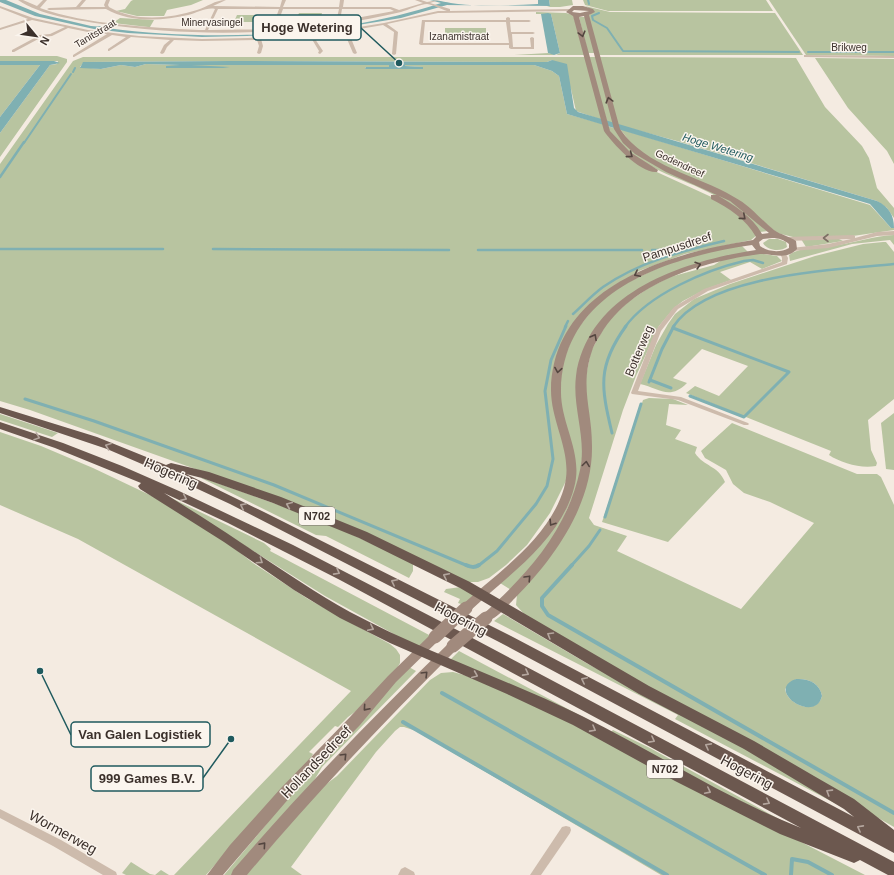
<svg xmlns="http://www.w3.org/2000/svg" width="894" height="875" font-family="Helvetica,sans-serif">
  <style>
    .green { fill: #b8c4a0; fill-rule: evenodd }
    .water { fill: #7fb0b2 }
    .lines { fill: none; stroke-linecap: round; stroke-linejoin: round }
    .stream-far3 { stroke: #7fb0b2; stroke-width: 2 }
    .stream-far2 { stroke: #7fb0b2; stroke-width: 2.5 }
    .stream-far1 { stroke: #7fb0b2; stroke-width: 3 }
    .stream { stroke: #7fb0b2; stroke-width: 4 }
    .minor { fill: #cdbbac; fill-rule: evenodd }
    .secondary { fill: #a18a7d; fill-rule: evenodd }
    .trunk { fill: #6c584f; fill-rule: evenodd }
    .secondary-bridge { stroke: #a18a7d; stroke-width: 13 }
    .oneway { stroke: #544640 }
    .oneway2 { stroke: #7d6f65 }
    .oneway3 { stroke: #b4a69e }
    .labels { text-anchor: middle; stroke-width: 3; stroke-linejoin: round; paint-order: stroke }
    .far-street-label { font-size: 10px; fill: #3b302b; stroke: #fbf5ee }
    .far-water-label { font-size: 11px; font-style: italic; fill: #1f5a5e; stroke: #fbf5ee }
    .shield { fill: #fbf5ee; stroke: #756b66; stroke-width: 1 }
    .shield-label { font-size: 11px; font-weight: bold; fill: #3b302b }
    .street-label { font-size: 12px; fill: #3b302b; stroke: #fbf5ee }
    .near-street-label { font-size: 14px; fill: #3b302b; stroke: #fbf5ee }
    .leader { fill: none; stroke: #1f5a5e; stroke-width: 1.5 }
    .callout-dot { fill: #1f5a5e; stroke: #fbf5ee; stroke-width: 1.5 }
    .callout { fill: #fbf5ee; stroke: #1f5a5e; stroke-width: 1.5 }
    .callout-label { font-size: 13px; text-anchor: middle; font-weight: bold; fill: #3b302b }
  </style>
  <rect width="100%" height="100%" fill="#f4ebe1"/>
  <g class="green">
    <path d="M133,0h70l-12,5 -24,5 -3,6h-27l-21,-5 9,-2 6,-8z"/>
    <path d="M549,0h23l1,5 -13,2h-13l3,-1z"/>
    <path d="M583,0h183l7,11h-165l-23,-6z"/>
    <path d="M769,0h125v56l-88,-1z"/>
    <path d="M585,6l25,6 165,1 28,42h-205l-10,-39 6,-5z"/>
    <path d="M536,12l30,1 7,2 13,40h-72l34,-2 8,2 4,-2 -9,-39h-15z"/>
    <path d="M299,13h23l-2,7h-24z"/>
    <path d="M237,15h19l-3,7h-19z"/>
    <path d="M579,17h6l10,36h-7z"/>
    <path d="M120,18l34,2 -4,7h-2l-35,-4z"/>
    <rect x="445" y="28" width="41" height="8"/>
    <path d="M0,56h57l10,3v3l-67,95v-24l50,-68 7,-1 1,-3h-58z"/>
    <path d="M83,57h503l16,63 -26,-9 -5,-22 -19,-29 -5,2 -319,-1 -144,1 -4,5 21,2 20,-4 14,2 11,-3 34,1v1l-14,1 25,-1v-1h198v2h-23l-1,2h58v-2l-19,-1 1,-1h129l18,6 7,5 8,38 36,10 3,8 42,36 70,32 25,18 14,17 -6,5 -66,14 -46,17 -35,22 -14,12 -19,23 -13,26 -3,13 11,77 2,33 -18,36 -23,32 -21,20 -17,13 -11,4h-11l-266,-111 -171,-61 -30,-9v-237l73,-103z"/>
    <path d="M589,57h7l18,67 -7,-2z"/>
    <path d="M599,57l197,1 29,49 37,39 7,12 8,30 17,20v10l-7,-10 -10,-7 -200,-60 -59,-16z"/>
    <path d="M815,58l79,1v105l-7,-13 -39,-43z"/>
    <path d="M0,65h40l-40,52z"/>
    <path d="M607,126l7,2 17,21 96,48 41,34 -8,1c-15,-14 -30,-28 -48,-38 -32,-17 -60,-21 -88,-47 -7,-7 -13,-12 -17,-21z"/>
    <path d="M620,129l250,76 21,23h3v2l-48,7h-53l-16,-4 -28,-24 -89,-44 -25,-17z"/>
    <path d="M894,235v10l-4,-5 -38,4 -62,17 -1,-6c13,-9 33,-7 49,-10 19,-3 37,-9 56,-10z"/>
    <path d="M769,239h9l8,3 1,5c-6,5 -20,4 -24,-4z"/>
    <path d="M801,239h38l4,2 -37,6z"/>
    <path d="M883,242h3l8,10v147l-26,21 3,30 6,13 -1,3c-15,3 -35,-3 -47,-11l2,-4 -145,-58 9,-7 24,10 29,-30 -46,-17 -29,29 14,5c-18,18 -28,5 -47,1l16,-39 12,-21 7,-10 19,-15 36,-15 85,-28 48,-12z"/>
    <path d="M740,244l8,8 -30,6 -83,34 -50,58 -1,93 -5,40 -26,58 -42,49 -11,-7 68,-81 -2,-74 -6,-28v-30l14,-37 24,-30 26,-19 49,-23z"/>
    <path d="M757,253l20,3 5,5 -20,8 -12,-7 -30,10 11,8 -25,9 -23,12 -9,7 -15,18 -23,50 -13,34 -34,108 5,7 33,11 -10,15 124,58 73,-86 -44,-21 -26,-9 -11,-9 -7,-14 -21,-12 -4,-7 31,-28 125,51h20l4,3 13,28v322l-336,-192 -34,-21 -8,-9 1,-10 65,-101 2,-108 7,-35 17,-30 20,-19 22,-15 20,-10 44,-12 8,-5zM796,679c12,-1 24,4 26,17 -5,20 -35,9 -37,-7z"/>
    <path d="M649,398l24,1 15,6 -19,-1 -3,21 15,5 -6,9 22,8 -2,6c9,14 23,12 30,29l-57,60 -66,-20 41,-122z"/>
    <path d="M894,413v57l-8,-1 -5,-46z"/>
    <path d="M0,414l58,19 -6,4 -52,-17z"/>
    <path d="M0,432l41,14 52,22 59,28 72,44 29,23 55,36 82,45 6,5 4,6v8l-4,7 -33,36 -15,11 -10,10 -3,-1 -26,26 4,2 -6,10 -57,61 -44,50h-32l177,-184 -273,-152 -78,-34z"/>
    <path d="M201,478h2l118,42 92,43v8l-4,7 -83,-42 -10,-1z"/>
    <path d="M161,493l103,50 7,6 -1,2 161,85 -12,11 -7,-3 -87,-48z"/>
    <path d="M461,587l15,8 -12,10 -6,-2 2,-4 -16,-7 2,-3z"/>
    <path d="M503,614l85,50 147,78 109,66 -169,-89 3,-4 -184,-94z"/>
    <path d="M459,651l152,81 2,-2 37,18 138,76 -339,-163z"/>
    <path d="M409,667l7,4 -94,96 -13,22 -76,86h-9l41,-49 19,-26z"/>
    <path d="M453,672l11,3 54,21 347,179h-204l-245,-144 -12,-4h-4l-5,4 -19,21 -85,115 11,8h-56l75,-87 16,-12 93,-96 11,-7z"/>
    <path d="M131,862l19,12 5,1 6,-5 8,5h-43l-4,-2z"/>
  </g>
  <g class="water">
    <path d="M0,0h6l34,14 51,12c6,1 11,0 18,0l-2,2c106,14 232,9 334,-25l-11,-3c10,0 18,3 28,4 26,3 54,1 80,0v-4h11l1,6 -103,-1 -46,13 -80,13 -74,5 -45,1 -74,-4 -34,-4 -59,-13 -35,-14z"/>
    <path d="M548,13l3,1 9,39 -6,2 -6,-2 -7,-39z"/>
    <path d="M552,60l15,4 7,44 4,4 299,89c12,6 17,14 17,27h-3l-21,-24 -303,-90 -8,-38 -7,-5 -18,-6h-129v1l18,1v2h-58l1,-2h23v-2h-198l39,2 -7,1h-57v-2l14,-1 -34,-1 -11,3 -14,-2 -20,4 -21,-1 3,-6 145,-1 319,1z"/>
    <path d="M0,61h54l6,2 -10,2 -50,68v-16l40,-52h-40z"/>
    <path d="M796,679c12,-1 24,4 26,17 -7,29 -58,-6 -26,-17z"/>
  </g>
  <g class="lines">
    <g class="stream-far3">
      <path d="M588,0l1,4"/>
      <path d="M599,13l-7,3 1,4 14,8 16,23 176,1"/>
      <path d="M808,52h86"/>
      <path d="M73,72l2,-4"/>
      <path d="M24,143l47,-69"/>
    </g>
    <g class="stream-far2">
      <path d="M0,177l24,-35"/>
      <path d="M0,249h163"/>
      <path d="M213,249l236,1"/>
      <path d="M478,250h164"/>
      <path d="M652,250h28"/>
      <path d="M573,314c10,-9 19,-19 30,-27 36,-25 79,-36 121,-46"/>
      <path d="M565,327l3,-6"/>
      <path d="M625,327c24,-33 81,-57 119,-66l9,-1 10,3"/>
      <path d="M673,327c35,-53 163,-57 221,-63"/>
    </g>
    <g class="stream-far1">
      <path d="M673,328l116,44 -45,45 -54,-21"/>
      <path d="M650,380l21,8"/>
      <path d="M649,382l13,-33 12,-23"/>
      <path d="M25,399l69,22 180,64 194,81"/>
      <path d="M612,433c-11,-46 -15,-67 14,-107"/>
      <path d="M605,517l36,-113"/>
      <path d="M478,566l19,-15 39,-47 11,-18 6,-27 -8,-68 6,-31 15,-34"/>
      <path d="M571,566l18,-20 11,-16"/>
    </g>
    <g class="stream">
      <path d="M466,565c5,2 8,3 13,0"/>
      <path d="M572,565l-30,33v8l6,9 346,198"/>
      <path d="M442,693l323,182"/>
      <path d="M403,722l264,153"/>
      <path d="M791,875l1,-16 16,3 24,13"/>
    </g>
    <g class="minor">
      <path d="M18,0h5l14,6 6,-6h4l-7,8c47,17 109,19 159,22h6l10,-21c-8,-2 -18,4 -27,6 -26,6 -57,8 -82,-6l-57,1 -2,-1 2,-1 27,-1 6,-7h4l-6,7h25l-1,-2 2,-5h4l-2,5 1,2c25,15 60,12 88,3 10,-3 18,-10 29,-10l-13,6 67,1 2,-7h4l-3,7h56l1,-7h4l-1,7h48l8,3 24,-7 -8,-3h6l6,2 12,-2 -9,3 20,6v2l119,-2 2,1 -2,1 -131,2 -51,11 11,8 -2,22 -2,1 -2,-1 2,-22 -11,-7 -35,6 9,22 -2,1 -2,-1 -9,-21 -31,4 10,15 -3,3 -2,-1 1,-2 -9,-15 -49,3 2,7 -2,7 -2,1 -2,-1 2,-7 -2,-6 -55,1 -28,-1 -7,7 -3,6 -2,1 -2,-1 4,-8 6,-5 -39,-3 -22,14h-1v-2l18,-12 -14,-2 -38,22h-1v-2l34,-21 -19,-2 -20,-4 -16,8 -10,1 -28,15h-2v-2l28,-15 10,-1 15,-7 -33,-7 -32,10v-2l28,-9 -28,-11v-2l33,12 55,12 51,6 63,3 46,-1 74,-5 62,-10 54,-12h9c-6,-2 -13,-6 -20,-7 -6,0 -19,6 -26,8 -21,5 -42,9 -63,12 -77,12 -158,11 -236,0 -26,-4 -62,-9 -84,-24zM218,9h61l-7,20 -64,1zM283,9h56l-3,13 -60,6zM342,9h48l4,2 -54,10z"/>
      <path d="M508,17l2,1v2h19l2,1 -2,1h-19l1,10h22l2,1 -2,1h-21l1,13h18l-1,-9 2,-1 2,1v11h-23l-2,-1v-3h-88l-2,-1 3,-24h84v-2zM425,22h81l3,21h-86z"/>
      <path d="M804,55l90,1v2l-89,-1h-1z"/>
      <path d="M894,231v4l-17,1 -49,12 -35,3 -3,-2 1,-1 37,-4 23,-5 -65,2 -3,-2 3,-2 67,-2 2,1v2l22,-6z"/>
      <path d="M783,251l2,1 3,6 -1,6 -79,27 -30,18 -17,22 -23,60 43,6 67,26 1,1 -1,1h-4l-66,-25 -46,-6 -1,-1 24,-62 19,-24 30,-18 78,-27v-4l-2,-5z"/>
      <path d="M0,809l61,31 55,32 1,3h-14l-50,-29 -53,-28z"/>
      <path d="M566,826l4,1 1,3 -1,3 -29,42h-11l32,-48z"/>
      <path d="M405,867l9,5 1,3h-17l3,-6z"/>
    </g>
    <g class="secondary">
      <path d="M573,6h10l10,3 2,3 -6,3 31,114c27,39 76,45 114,68 16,8 27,23 40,33 7,5 15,6 22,11l1,8c-11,12 -25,4 -37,5 -58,8 -128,28 -159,80 -3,5 -6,9 -8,14 -14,39 -1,60 -1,98 1,58 -38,113 -77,152 -8,8 -22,26 -33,23l-2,-3 2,-3c45,-40 85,-84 98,-145 7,-32 -8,-62 -4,-94 12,-84 107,-115 180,-126l-4,-5c-82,12 -189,44 -191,145 -1,34 23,63 13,98 -14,53 -66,87 -104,123l-4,1 -4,-1 -2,-3 2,-3c37,-34 87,-66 102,-117 10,-34 -13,-64 -13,-98 2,-104 118,-137 202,-150l3,-3c-10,-18 -27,-29 -45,-38v-4h6c17,10 35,21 45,39l7,-1 -39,-32 -64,-29 -31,-18 -12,-11 -9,-14 -30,-113 -5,1 31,114 20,21 28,18 -1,2c-16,2 -45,-29 -53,-41l-31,-115 -7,-4zM574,10l15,1 -9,2 -8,-1zM772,238c7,0 12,2 17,6v4c-9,5 -21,4 -29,-2l-1,-4 4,-3z"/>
      <path d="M435,633l4,1 2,3 -2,3 -43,42 -36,43 -69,71 -68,79h-16l23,-30 51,-57 69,-71 38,-41 43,-42z"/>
      <path d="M453,641l4,2 2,3 -2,3c-73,73 -144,147 -210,226h-16l2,-5c68,-79 141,-154 216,-227z"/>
    </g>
    <g class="trunk">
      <path d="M0,407l97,30 69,28 5,-2 38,9 72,25 86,35 103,50 179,104 105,55 60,35 40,23 40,31v23l-393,-210 -271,-139 -58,-27 -65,-28 -107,-36zM186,474l16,4 71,25 86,35 101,50 179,106 105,55 100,60 10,8 -343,-181 -245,-123z"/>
      <path d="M0,422l63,21 59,23 57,25 114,54 168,87 433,230v13h-6l-28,-15 -6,3 -74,-29 -105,-53 -102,-56 -66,-31 -117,-51 -50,-25 -46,-28 -70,-48 -84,-53 -2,-3 3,-3 -86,-35 -55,-19zM164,493l64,30 112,57 461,248c-76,-30 -146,-76 -219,-112 -76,-37 -157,-64 -232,-104 -38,-21 -74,-46 -110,-70 -25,-17 -51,-33 -76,-49z"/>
    </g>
    <g class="secondary-bridge">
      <path d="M435,637l31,-29"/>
      <path d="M453,646l33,-28"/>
    </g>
  </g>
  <defs><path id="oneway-chevron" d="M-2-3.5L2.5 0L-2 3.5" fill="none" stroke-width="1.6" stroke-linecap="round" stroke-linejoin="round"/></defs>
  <g class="oneway">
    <use href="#oneway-chevron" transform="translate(582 34) rotate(75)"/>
    <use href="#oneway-chevron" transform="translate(609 100) rotate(-105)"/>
    <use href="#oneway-chevron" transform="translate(630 155) rotate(37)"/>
    <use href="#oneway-chevron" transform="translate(743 217) rotate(41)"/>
    <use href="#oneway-chevron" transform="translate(698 265) rotate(-17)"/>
    <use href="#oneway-chevron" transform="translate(637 274) rotate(153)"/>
    <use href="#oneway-chevron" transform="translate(594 337) rotate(-61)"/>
    <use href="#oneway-chevron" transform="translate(558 370) rotate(99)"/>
    <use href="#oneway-chevron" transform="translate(586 464) rotate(-82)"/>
    <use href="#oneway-chevron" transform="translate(552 523) rotate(123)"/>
    <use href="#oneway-chevron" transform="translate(528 578) rotate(-47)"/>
    <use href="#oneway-chevron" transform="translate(425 674) rotate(-45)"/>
    <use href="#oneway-chevron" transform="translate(366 708) rotate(131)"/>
    <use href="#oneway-chevron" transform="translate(344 756) rotate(-46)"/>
    <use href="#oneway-chevron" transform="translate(263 845) rotate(-49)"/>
  </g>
  <use class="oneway2" href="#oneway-chevron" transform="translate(826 238) rotate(180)"/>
  <g class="oneway3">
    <use href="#oneway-chevron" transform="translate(37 437) rotate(19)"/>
    <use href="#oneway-chevron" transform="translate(108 446) rotate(-160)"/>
    <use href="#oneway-chevron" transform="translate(184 498) rotate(24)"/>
    <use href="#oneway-chevron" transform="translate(289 505) rotate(-157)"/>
    <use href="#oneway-chevron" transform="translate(243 506) rotate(-154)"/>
    <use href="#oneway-chevron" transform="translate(260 561) rotate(34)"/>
    <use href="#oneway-chevron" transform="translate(337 572) rotate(28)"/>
    <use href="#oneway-chevron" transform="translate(446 576) rotate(-154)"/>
    <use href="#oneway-chevron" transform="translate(394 582) rotate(-153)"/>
    <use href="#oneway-chevron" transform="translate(371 628) rotate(26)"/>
    <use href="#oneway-chevron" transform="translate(550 635) rotate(-149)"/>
    <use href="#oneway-chevron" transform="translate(526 673) rotate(28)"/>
    <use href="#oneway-chevron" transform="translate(475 675) rotate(23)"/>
    <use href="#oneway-chevron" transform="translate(584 680) rotate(-153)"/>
    <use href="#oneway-chevron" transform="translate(593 729) rotate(29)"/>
    <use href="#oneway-chevron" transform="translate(652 740) rotate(28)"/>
    <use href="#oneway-chevron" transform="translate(708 746) rotate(-152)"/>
    <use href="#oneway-chevron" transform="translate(708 791) rotate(27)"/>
    <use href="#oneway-chevron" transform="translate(829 792) rotate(-148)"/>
    <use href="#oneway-chevron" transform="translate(767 802) rotate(28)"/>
    <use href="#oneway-chevron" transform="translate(860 828) rotate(-152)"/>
  </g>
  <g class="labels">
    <g class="far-street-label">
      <text x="212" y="26">Minervasingel</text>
      <text transform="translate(95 33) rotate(-31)" y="4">Tanitstraat</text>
      <text x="459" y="40">Izanamistraat</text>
      <text x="849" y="51">Brikweg</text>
      <text transform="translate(680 163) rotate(25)" y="4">Godendreef</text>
    </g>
    <g class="far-water-label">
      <text transform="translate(718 147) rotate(17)" y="4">Hoge Wetering</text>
    </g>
    <g class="shield">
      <rect x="299" y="507" width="36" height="18" rx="3"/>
      <rect x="647" y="760" width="36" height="18" rx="3"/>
    </g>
    <g class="shield-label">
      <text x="317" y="520">N702</text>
      <text x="665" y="773">N702</text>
    </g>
    <g class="street-label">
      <text transform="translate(677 247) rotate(-18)" y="4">Pampusdreef</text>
      <text transform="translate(639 351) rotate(-67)" y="4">Botterweg</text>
    </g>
    <g class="near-street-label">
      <text transform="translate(171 473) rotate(24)" y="5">Hogering</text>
      <text transform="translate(461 619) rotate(28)" y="5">Hogering</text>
      <text transform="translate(316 762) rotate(-46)" y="5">Hollandsedreef</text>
      <text transform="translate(747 772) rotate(28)" y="5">Hogering</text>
      <text transform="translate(63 832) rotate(29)" y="5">Wormerweg</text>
    </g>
  </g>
  <path class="leader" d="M399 63L361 28M40 671L71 735M231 739L203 778"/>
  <g class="callout-dot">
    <circle cx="399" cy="63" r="4"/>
    <circle cx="40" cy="671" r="4"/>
    <circle cx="231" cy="739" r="4"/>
  </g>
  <g class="callout">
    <rect x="253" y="15" width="108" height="25" rx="4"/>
    <rect x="71" y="722" width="139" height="25" rx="4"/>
    <rect x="91" y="766" width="112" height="25" rx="4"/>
  </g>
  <g class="callout-label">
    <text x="307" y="32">Hoge Wetering</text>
    <text x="140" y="739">Van Galen Logistiek</text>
    <text x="147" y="783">999 Games B.V.</text>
  </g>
  <g transform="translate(36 36) rotate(119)" stroke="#fbf5ee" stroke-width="3" paint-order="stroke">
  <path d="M0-3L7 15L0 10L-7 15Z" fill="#3b302b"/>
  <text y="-6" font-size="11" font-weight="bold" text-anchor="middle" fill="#3b302b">N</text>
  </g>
</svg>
